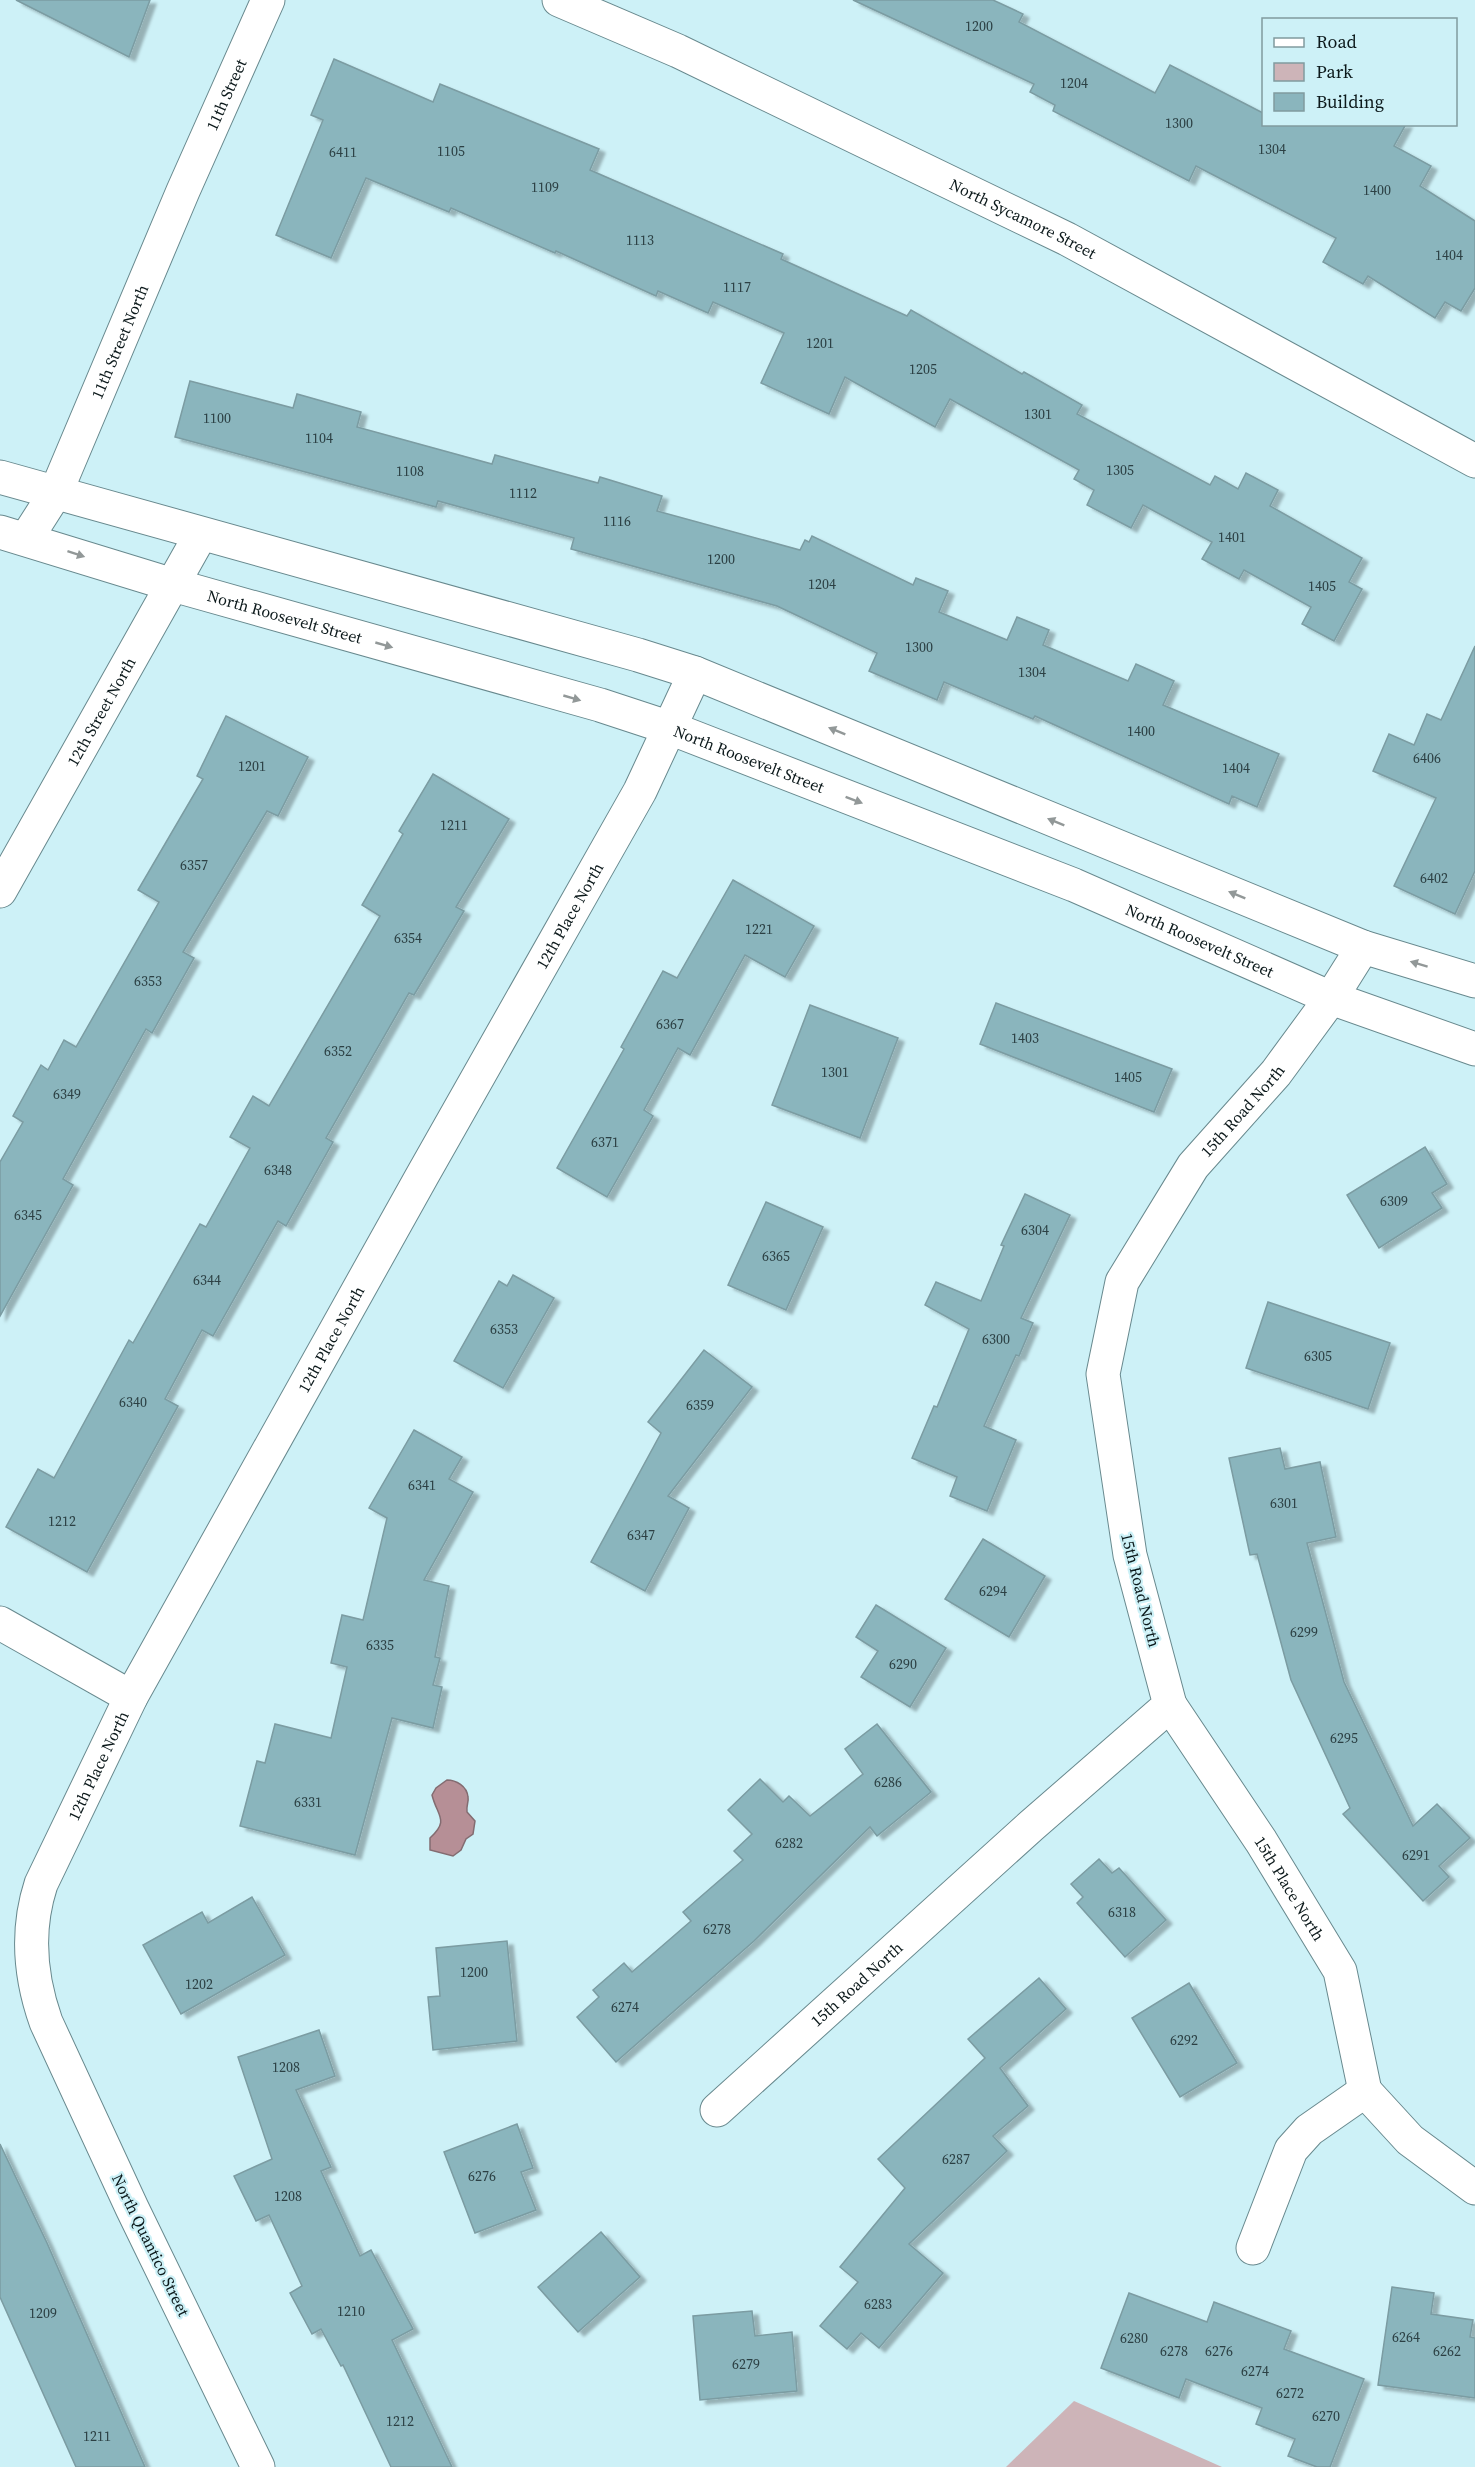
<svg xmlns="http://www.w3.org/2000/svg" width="1475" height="2467" font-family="'Source Serif 4',serif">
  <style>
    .green { fill: #cdb4b8 }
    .water { fill: #b68f96; stroke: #836c71; stroke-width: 1.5 }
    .building { fill: #8ab5bd; stroke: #7b9ca2; stroke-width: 1.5; filter: url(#shadow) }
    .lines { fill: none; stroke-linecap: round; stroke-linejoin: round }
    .minor-casing { stroke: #68898e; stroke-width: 35 }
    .major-casing { stroke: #68898e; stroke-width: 35 }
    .minor { stroke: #fff; stroke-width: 33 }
    .major { stroke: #fff; stroke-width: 33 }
    .oneway { fill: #929898 }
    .labels { text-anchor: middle; stroke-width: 4.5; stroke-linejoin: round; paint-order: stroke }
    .number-label { font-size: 14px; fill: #2c4044 }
    .street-label { font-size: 16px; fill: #0c191b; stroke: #cdf1f7 }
  </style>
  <defs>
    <filter id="shadow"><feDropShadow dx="6" dy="4" stdDeviation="1.5" flood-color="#0004"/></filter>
  </defs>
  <rect width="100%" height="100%" fill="#cdf1f7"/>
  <path class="green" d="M1074,2401l148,66h-216z"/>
  <path class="water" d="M447,1780c9,0 20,6 21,17 1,5 -2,9 -1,15l8,9 -2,13 -7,5 -5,11 -8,6 -23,-6v-12c20,-18 7,-22 2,-43l4,-7z"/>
  <g class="building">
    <path d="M16,0h134l-21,57z"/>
    <path d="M853,0h140l30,14 -4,8 136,71 15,-28 93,48v11h143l-12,22 37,20 -11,20 55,35v67l-14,23 -16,-9 -10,16 -67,-42 -5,8 -40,-22 13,-24 -140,-72 -7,15 -136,-70 2,-6 -25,-13 4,-8z"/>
    <path d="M334,59l99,43 7,-18 159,65 -9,21 193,84 -2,5 126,57 4,-6 111,64 2,-2 58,33 -5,9 133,71 5,-9 23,13 8,-16 32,17 -8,16 92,52 -13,24 13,7 -28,52 -32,-17 9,-17 -67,-37 -5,9 -37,-20 10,-17 -69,-37 -12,23 -44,-23 7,-15 -20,-11 5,-9 -129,-71 -15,28 -90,-50 -16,37 -68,-31 23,-50 -71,-31 -5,11 -50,-22 -2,5 -100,-45 -1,2 -104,-45 -2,4 -83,-34 -35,80 -55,-23 47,-115 -12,-5z"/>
    <path d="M190,381l103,27 4,-14 64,18 -4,15 135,37 3,-9 103,28 2,-6 62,19 -5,15 143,39 5,-10 4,2 3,-6 101,49 3,-7 32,13 -9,21 68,28 10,-23 32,13 -6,15 85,36 8,-17 38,17 -11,24 116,49 -22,53 -25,-11 -3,8 -194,-88 -2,3 -89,-37 -7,18 -68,-29 8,-18 -100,-47 -206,-57 3,-11 -136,-37 -2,6 -261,-70z"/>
    <path d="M1475,646v225l-20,43 -61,-28 42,-88 -63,-27 16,-37 25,11 13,-31 14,6z"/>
    <path d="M226,716l82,41 -30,59 -11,-5 -84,141 11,6 -42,75 -6,-4 -83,150 10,6 -73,131v-154l23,-40 -10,-6 28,-51 7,5 16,-30 12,7 83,-145 -21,-12 65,-111 -6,-3z"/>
    <path d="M433,774l76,45 -53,88 8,4 -50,84 -5,-2 -83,145 7,4 -47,84 -8,-5 -65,115 -11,-6 -37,69 13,7 -91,166 -81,-45 32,-58 16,9 75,-138 4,3 67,-119 6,3 44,-79 -20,-11 23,-41 16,10 111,-190 -18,-11 41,-71 -4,-3z"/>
    <path d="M733,880l81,46 -29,51 -40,-22 -55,100 -12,-7 -34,62 9,6 -46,81 -50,-29 67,-119 -3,-2 42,-76 14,7z"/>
    <path d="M996,1003l176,66 -18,43 -174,-68z"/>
    <path d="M810,1005l88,33 -38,100 -88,-33z"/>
    <path d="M1425,1147l22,37 -15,9 10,15 -63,40 -32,-53z"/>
    <path d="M1025,1194l45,21 -49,103 12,5 -14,33 -3,-1 -32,71 32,14 -29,71 -37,-15 7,-19 -45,-19 22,-52 3,1 32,-78 -44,-24 11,-23 45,19 23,-55 -3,-1z"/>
    <path d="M766,1202l57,25 -37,83 -58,-25z"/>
    <path d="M513,1275l41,23 -51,90 -49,-27 45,-80 8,5z"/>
    <path d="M1268,1302l122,41 -22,66 -122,-41z"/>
    <path d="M704,1350l48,37 -84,109 21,12 -44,83 -54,-29 70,-129 -13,-11z"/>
    <path d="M414,1430l48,27 -13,22 24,13 -49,88 25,6 -14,71 5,1 -7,27 9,2 -9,41 -41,-10 -37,137 -115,-29 17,-65 8,2 10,-39 56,14 16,-71 -16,-4 11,-48 21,5 24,-102 -18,-10z"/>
    <path d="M1280,1448l5,21 35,-7 16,75 -29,6 37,139 69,144 24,-22 33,34 -31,28 10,11 -26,24 -80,-87 7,-6 -59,-128 -34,-126 -7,1 -21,-97z"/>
    <path d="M983,1539l62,37 -36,61 -64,-38z"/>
    <path d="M876,1605l70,43 -36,59 -49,-30 17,-26 -22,-14z"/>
    <path d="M877,1724l54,68 -54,44 -7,-9 -116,114 -138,121 -39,-45 22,-20 -6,-7 31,-27 8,9 59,-51 -8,-9 60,-52 -9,-9 18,-17 -24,-24 32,-31 23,23 6,-6 21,20 53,-42 -18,-25z"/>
    <path d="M1099,1859l13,14 7,-5 47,52 -41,37 -48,-54 6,-6 -12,-13z"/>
    <path d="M252,1897l33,58 -104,59 -38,-69 59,-33 6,11z"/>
    <path d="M507,1941l10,100 -84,9 -5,-53 12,-1 -4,-48z"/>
    <path d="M1039,1978l27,31 -66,59 28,38 -35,30 14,15 -98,93 34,29 -64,75 -18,-15 -14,16 -27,-23 38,-44 -18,-15 65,-79 -27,-29 107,-101 -17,-19z"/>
    <path d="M1189,1983l48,80 -57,34 -48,-79z"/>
    <path d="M319,2030l16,46 -39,14 35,77 -10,4 39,85 11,-6 42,79 -21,11 60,127h-61l-48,-102 -2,1 -20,-37 -9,5 -22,-41 12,-7 -33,-71 -13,6 -22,-45 38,-17 -34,-102z"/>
    <path d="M517,2124l16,44 -12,4 15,38 -61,23 -31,-81z"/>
    <path d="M0,2144l47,99 98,224h-69l-76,-170z"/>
    <path d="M601,2232l39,45 -62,55 -40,-45z"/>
    <path d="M1392,2287l42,6 -3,21 42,6 -3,17 5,1v60l-97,-13z"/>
    <path d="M1129,2293l78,29 7,-20 77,29 -7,18 80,30 -34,88h-13l-29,-11 7,-17 -39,-15 6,-16 -76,-29 -7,19 -78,-30z"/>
    <path d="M752,2311l3,25 37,-4 5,59 -97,9 -7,-84z"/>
  </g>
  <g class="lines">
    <defs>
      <g id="minor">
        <path id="s1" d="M559,0l119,51 389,188 408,222"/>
        <path id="s2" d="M26,539l30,-47 127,-301 85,-191"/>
        <path id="s3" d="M0,891l201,-357"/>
        <path d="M0,1623l131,74"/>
        <path id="s4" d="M1170,1705l91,136 79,130 25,120"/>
        <path d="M1365,2091l45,49 65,48"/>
        <path id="s5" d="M717,2110l314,-284 139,-121 -40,-150 -27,-181 19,-92 71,-116 83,-93 55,-75 32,-51"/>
        <path d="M1253,2248l38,-98 18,-20 56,-39"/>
        <path id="s6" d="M258,2467l-126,-259 -86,-186c-16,-45 -20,-92 -5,-138l90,-187 291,-521 218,-385 55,-118"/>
      </g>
      <g id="major">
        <path d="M0,477l638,178 57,18 668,274 112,34"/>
        <path id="s7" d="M0,532l173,53 427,120 70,23 404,157 257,113 144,51"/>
      </g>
    </defs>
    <use href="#minor" class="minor-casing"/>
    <use href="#major" class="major-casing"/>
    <use href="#minor" class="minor"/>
    <use href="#major" class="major"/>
  </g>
  <defs><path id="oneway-solid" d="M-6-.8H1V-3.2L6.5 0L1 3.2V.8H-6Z" transform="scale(1.5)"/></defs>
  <g class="oneway">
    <use href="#oneway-solid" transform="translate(76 554) rotate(18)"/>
    <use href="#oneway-solid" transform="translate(384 645) rotate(16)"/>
    <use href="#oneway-solid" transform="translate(572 698) rotate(16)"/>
    <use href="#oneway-solid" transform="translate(837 731) rotate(-158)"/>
    <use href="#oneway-solid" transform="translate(854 800) rotate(21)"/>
    <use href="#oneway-solid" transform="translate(1056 822) rotate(-158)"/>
    <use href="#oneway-solid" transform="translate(1237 895) rotate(-158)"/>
    <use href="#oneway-solid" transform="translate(1419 964) rotate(-163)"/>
  </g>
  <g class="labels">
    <g class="number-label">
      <text x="979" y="31">1200</text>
      <text x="1074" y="88">1204</text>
      <text x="1179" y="128">1300</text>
      <text x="1272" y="154">1304</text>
      <text x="451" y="156">1105</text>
      <text x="343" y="157">6411</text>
      <text x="545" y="192">1109</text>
      <text x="1377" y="195">1400</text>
      <text x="640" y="245">1113</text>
      <text x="1449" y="260">1404</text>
      <text x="737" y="292">1117</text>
      <text x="820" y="348">1201</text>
      <text x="923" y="374">1205</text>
      <text x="1038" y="419">1301</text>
      <text x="217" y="423">1100</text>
      <text x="319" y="443">1104</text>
      <text x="1120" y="475">1305</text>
      <text x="410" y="476">1108</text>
      <text x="523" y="498">1112</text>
      <text x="617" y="526">1116</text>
      <text x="1232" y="542">1401</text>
      <text x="721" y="564">1200</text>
      <text x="822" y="589">1204</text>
      <text x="1322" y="591">1405</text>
      <text x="919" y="652">1300</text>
      <text x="1032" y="677">1304</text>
      <text x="1141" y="736">1400</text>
      <text x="1427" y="763">6406</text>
      <text x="252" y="771">1201</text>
      <text x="1236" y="773">1404</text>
      <text x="454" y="830">1211</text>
      <text x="194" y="870">6357</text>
      <text x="1434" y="883">6402</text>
      <text x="759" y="934">1221</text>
      <text x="408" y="943">6354</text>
      <text x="148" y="986">6353</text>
      <text x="670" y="1029">6367</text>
      <text x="1025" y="1043">1403</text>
      <text x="338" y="1056">6352</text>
      <text x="835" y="1077">1301</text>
      <text x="1128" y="1082">1405</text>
      <text x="67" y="1099">6349</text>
      <text x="605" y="1147">6371</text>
      <text x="278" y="1175">6348</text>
      <text x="1394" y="1206">6309</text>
      <text x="28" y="1220">6345</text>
      <text x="1035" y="1235">6304</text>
      <text x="776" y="1261">6365</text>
      <text x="207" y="1285">6344</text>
      <text x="504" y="1334">6353</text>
      <text x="996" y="1344">6300</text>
      <text x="1318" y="1361">6305</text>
      <text x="133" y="1407">6340</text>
      <text x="700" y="1410">6359</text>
      <text x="422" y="1490">6341</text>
      <text x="1284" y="1508">6301</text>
      <text x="62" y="1526">1212</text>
      <text x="641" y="1540">6347</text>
      <text x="993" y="1596">6294</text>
      <text x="1304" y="1637">6299</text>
      <text x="380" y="1650">6335</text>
      <text x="903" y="1669">6290</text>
      <text x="1344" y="1743">6295</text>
      <text x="888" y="1787">6286</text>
      <text x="308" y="1807">6331</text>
      <text x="789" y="1848">6282</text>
      <text x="1416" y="1860">6291</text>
      <text x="1122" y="1917">6318</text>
      <text x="717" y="1934">6278</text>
      <text x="474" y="1977">1200</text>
      <text x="199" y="1989">1202</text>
      <text x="625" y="2012">6274</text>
      <text x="1184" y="2045">6292</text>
      <text x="286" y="2072">1208</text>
      <text x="956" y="2164">6287</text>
      <text x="482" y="2181">6276</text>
      <text x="288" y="2201">1208</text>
      <text x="878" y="2309">6283</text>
      <text x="351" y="2316">1210</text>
      <text x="43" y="2318">1209</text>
      <text x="1406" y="2342">6264</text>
      <text x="1134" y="2343">6280</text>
      <text x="1174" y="2356">6278</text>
      <text x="1219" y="2356">6276</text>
      <text x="1447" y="2356">6262</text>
      <text x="746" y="2369">6279</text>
      <text x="1255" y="2376">6274</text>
      <text x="1290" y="2398">6272</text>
      <text x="1326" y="2421">6270</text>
      <text x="400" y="2426">1212</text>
      <text x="97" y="2441">1211</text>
    </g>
    <g class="street-label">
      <text dy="6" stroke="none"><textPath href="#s2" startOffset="488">11th Street</textPath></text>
      <text dy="6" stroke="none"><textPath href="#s1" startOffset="513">North Sycamore Street</textPath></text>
      <text dy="6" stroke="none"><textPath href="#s2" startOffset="219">11th Street North</textPath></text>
      <text dy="6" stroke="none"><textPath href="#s7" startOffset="297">North Roosevelt Street</textPath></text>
      <text dy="6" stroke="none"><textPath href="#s3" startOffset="206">12th Street North</textPath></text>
      <text dy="6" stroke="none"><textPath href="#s7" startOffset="783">North Roosevelt Street</textPath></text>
      <text dy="6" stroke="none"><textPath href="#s6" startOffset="1737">12th Place North</textPath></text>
      <text dy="6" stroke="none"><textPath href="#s7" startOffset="1269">North Roosevelt Street</textPath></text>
      <text dy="6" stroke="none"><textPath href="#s5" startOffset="1250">15th Road North</textPath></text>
      <text dy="6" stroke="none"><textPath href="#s6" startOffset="1251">12th Place North</textPath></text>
      <text transform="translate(1141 1590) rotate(76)" y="6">15th Road North</text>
      <text dy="6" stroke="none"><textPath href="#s6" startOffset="765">12th Place North</textPath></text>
      <text dy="6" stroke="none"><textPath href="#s4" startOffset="219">15th Place North</textPath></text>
      <text dy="6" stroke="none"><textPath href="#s5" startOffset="188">15th Road North</textPath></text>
      <text transform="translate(151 2245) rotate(64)" y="6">North Quantico Street</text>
    </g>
  </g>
  <rect x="1262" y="18" width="195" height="108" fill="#cdf1f7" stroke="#809b9f" stroke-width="1.5"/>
  <rect x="1274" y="38" width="30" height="9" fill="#ffffff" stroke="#809b9f" stroke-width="1.5"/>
  <text x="1316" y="48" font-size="18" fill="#0c191b">Road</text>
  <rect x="1274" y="63" width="30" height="18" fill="#cdb4b8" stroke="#809b9f" stroke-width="1.5"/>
  <text x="1316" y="78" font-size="18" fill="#0c191b">Park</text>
  <rect x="1274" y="93" width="30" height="18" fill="#8ab5bd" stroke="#809b9f" stroke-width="1.5"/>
  <text x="1316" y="108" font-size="18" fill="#0c191b">Building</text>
</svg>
